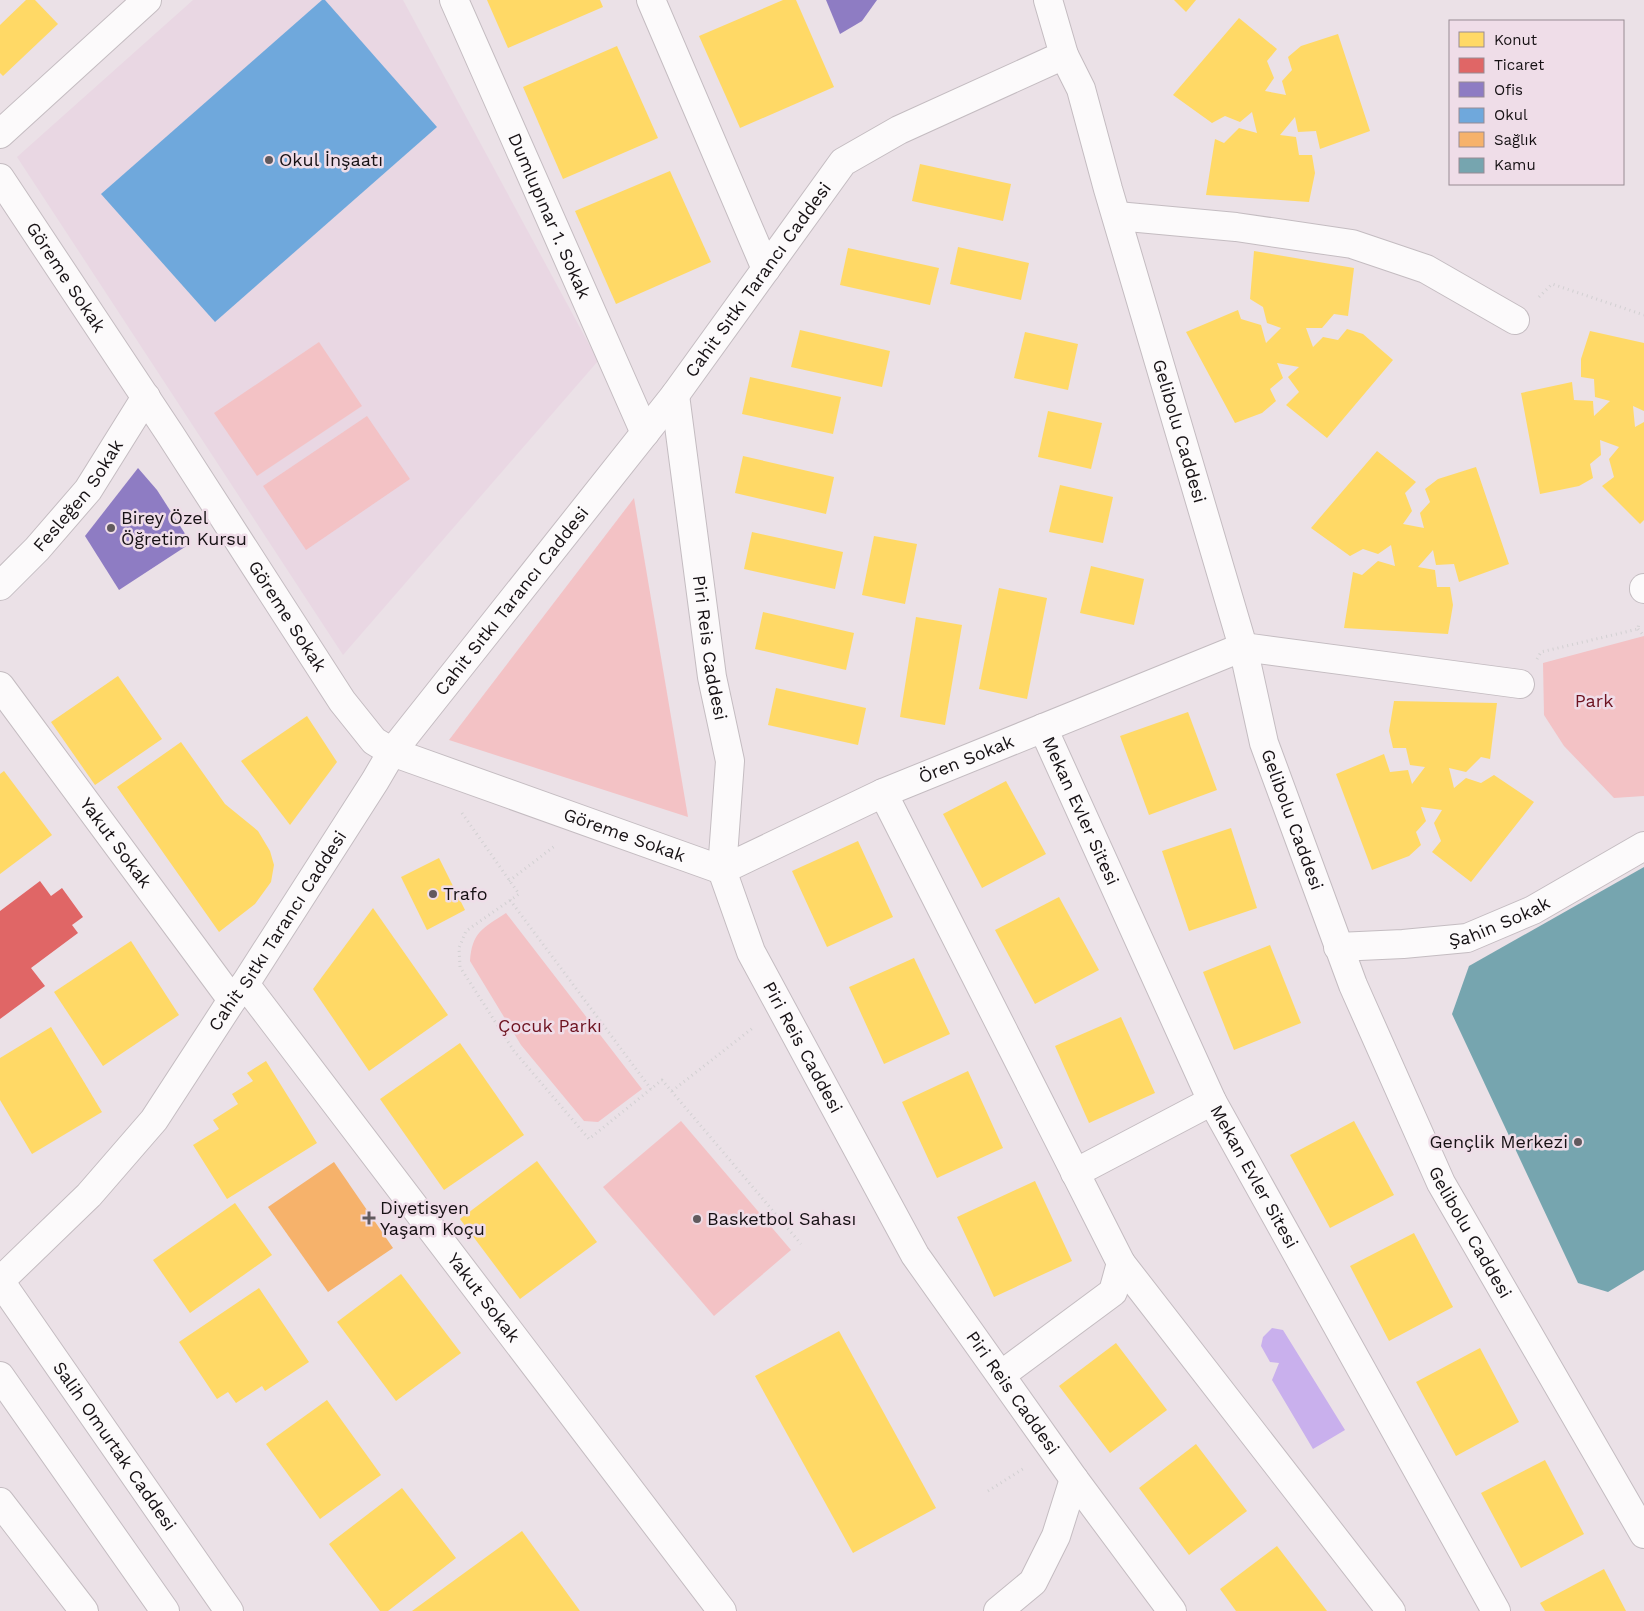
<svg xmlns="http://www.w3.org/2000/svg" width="1644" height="1611" font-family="'Work Sans',sans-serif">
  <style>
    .built { fill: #e9d7e3 }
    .green { fill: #f3c2c5 }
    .water { fill: #c9b0ed }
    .homes { fill: #ffd966 }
    .shops { fill: #e06666 }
    .offices { fill: #8e7cc3 }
    .schools { fill: #6fa8dc }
    .health { fill: #f6b26b }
    .public { fill: #76a5af }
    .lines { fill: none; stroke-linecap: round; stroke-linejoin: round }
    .minor-casing { stroke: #c4bcc1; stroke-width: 30 }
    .major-casing { stroke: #c4bcc1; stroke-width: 30 }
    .path { stroke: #d2d0d2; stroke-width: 3; stroke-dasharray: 1 4; stroke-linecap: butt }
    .minor { stroke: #fcfafb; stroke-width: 28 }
    .major { stroke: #fcfafb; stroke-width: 28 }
    .poi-dot { fill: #615a5e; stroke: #efdde8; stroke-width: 2 }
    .labels { text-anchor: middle; stroke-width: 5; stroke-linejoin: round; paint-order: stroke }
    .poi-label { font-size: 18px; fill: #161114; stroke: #efdde8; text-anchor: start }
    .street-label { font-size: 18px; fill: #161114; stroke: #efdde8 }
    .park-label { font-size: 18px; fill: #6d1220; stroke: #efdde8 }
  </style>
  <rect width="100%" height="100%" fill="#ebe1e7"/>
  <path class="built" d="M193,0h210l195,361 -255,294 -326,-498z"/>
  <g class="green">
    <path d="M319,342l43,64 -105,70 -43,-63z"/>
    <path d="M367,416l43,63 -104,71 -43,-64z"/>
    <path d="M634,498l54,319 -239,-77z"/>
    <path d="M1644,636v160l-30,2 -50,-52 -20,-31 -1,-52z"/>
    <path d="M506,913l136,176 -44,33 -14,-1 -63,-76 -51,-84c2,-29 13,-33 36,-48z"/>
    <path d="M681,1121l110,129 -77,66 -111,-129z"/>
  </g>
  <path class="water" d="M1272,1328l11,2 62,100 -32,19 -41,-69 7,-17 -9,-1 -9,-16 2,-9z"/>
  <g class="homes">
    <path d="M26,0h9l23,24 -55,52 -3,-3v-48z"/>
    <path d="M487,0h113l3,7 -95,41z"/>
    <path d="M783,0h13l38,87 -94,41 -41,-92z"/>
    <path d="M1174,0h22l-10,12z"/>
    <path d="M1239,18l38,31 -10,12 7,17 -9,13 21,4 -4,-14 10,-11 -4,-13 13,-11 37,-12 32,97 -50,18 -4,-18 -18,1 -3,-15 -15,18 16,2 3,18h13l3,18 -6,29 -103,-7 9,-56 9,4 15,-15 18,5 -5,-21 -12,10 -15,-6 -13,7 -39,-28z"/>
    <path d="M617,46l41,92 -95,41 -40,-92z"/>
    <path d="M920,164l91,20 -8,37 -91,-20z"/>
    <path d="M670,171l41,91 -95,42 -41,-93z"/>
    <path d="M958,247l71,16 -8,37 -71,-16z"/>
    <path d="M848,248l91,20 -9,37 -90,-20z"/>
    <path d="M1254,251l100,17 -6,48 -14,-2 -12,14h-16l7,19 10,-10 15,3 9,-11 16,5 30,26 -66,78 -41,-33 13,-13 -11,-15 11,-10 -22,-4 6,15 -13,11 6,12 -14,12 -27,10 -49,-91 52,-22 3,9 20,6 5,18 15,-15 -14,-5 -4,-16 -13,-8z"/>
    <path d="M800,330l90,21 -8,36 -91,-20z"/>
    <path d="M1590,331l54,12v68l-11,-5 2,21 9,-5v98l-4,4 -38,-38 12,-9 -5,-18 10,-12 -19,-7 1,15 -11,9 3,14 -14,8 -39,8 -19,-101 51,-11 2,18 19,1 1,15 16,-15 -15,-4 -1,-18 -13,-2v-18z"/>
    <path d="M1025,332l53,12 -10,46 -54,-12z"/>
    <path d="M750,377l91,20 -8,37 -91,-20z"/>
    <path d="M1048,411l54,12 -11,46 -53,-12z"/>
    <path d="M1377,451l39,31 -11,11 7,18 -9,13 21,4 -4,-15 10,-11 -5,-13 13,-10 38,-12 33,97 -50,18 -5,-18 -18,1 -3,-15 -15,17 17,3 2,17h13l3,18 -5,29 -104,-6 9,-56 9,3 16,-14 17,5 -4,-21 -13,9 -15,-5 -13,7 -39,-28z"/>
    <path d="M743,456l91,21 -8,37 -91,-21z"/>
    <path d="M1060,485l53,12 -10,46 -54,-11z"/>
    <path d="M752,532l91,20 -8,37 -91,-20z"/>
    <path d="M874,536l43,8 -12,60 -43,-9z"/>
    <path d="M1091,566l53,13 -10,46 -54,-12z"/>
    <path d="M999,588l48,10 -20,101 -48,-10z"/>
    <path d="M763,612l91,21 -8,37 -91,-21z"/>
    <path d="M916,617l46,8 -17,100 -45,-8z"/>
    <path d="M118,676l44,63 -67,46 -44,-63z"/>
    <path d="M776,688l90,20 -8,37 -90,-20z"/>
    <path d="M1394,701l103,2 -7,56 -9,-2 -15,15 -17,-4 5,20 12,-10 15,5 13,-8 40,27 -63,80 -39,-30 9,-11 -7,-18 8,-13 -21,-3 5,14 -10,11 5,13 -12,11 -37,14 -36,-96 48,-20 6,18 18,-2 4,14 13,-17 -15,-2 -4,-17h-13l-4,-17z"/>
    <path d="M1188,712l29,78 -68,25 -29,-79z"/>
    <path d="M307,716l30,46 -47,63 -49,-64z"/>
    <path d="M181,742l44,62 33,27 12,20 4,14 -3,17 -16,22 -36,28 -102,-145z"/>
    <path d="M4,771l48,64 -52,39v-100z"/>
    <path d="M1006,781l40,73 -64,34 -39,-74z"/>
    <path d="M1231,828l26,80 -68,23 -27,-80z"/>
    <path d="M858,841l35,76 -66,30 -35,-76z"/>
    <path d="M439,858l26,52 -38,20 -26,-53z"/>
    <path d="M1059,897l40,73 -64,34 -40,-74z"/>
    <path d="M373,908l75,107 -79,56 -56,-82z"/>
    <path d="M131,941l48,74 -76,51 -49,-74z"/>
    <path d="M1270,945l31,78 -67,27 -31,-78z"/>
    <path d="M914,958l36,76 -66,30 -35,-77z"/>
    <path d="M1121,1017l34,76 -66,30 -34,-77z"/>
    <path d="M51,1027l51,85 -70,42 -32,-54v-42z"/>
    <path d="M460,1043l64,92 -80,55 -64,-91z"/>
    <path d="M266,1061l51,82 -90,56 -34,-54 26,-16 -6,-9 25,-16 -6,-10 21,-13 -6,-8z"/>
    <path d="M968,1071l35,77 -66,30 -35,-76z"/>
    <path d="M1354,1121l40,74 -64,33 -40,-73z"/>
    <path d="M537,1161l60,81 -77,57 -60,-80z"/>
    <path d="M1035,1181l37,80 -78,36 -37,-80z"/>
    <path d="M235,1203l37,52 -82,58 -37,-53z"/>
    <path d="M1414,1233l39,74 -64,34 -39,-75z"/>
    <path d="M401,1274l60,79 -65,48 -59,-79z"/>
    <path d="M259,1288l50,74 -44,29 -3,-5 -26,17 -8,-11 -11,7 -38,-57z"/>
    <path d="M839,1331l97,177 -83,45 -98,-177z"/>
    <path d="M1116,1343l51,67 -57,43 -51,-67z"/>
    <path d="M1480,1348l39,74 -63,34 -40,-74z"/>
    <path d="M327,1400l54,75 -61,44 -54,-75z"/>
    <path d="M1196,1444l51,67 -58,44 -50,-67z"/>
    <path d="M1545,1460l39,74 -63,34 -40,-75z"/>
    <path d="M402,1488l54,70 -68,53h-8l-51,-67z"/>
    <path d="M522,1531l58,80h-168z"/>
    <path d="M1277,1546l50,65h-91l-16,-22z"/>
    <path d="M1604,1569l22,42h-81l-5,-8z"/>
  </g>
  <path class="shops" d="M40,881l11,15 11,-8 21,29 -11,8 6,8 -47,35 14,18 -45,33v-108z"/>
  <g class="offices">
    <path d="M826,0h51l-15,21 -22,13z"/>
    <path d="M138,468l19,22 34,53 -72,47 -34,-54z"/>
  </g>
  <path class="schools" d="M322,0h3l112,127 -222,195 -114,-128z"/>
  <path class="health" d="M334,1162l59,86 -65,44 -60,-85z"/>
  <path class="public" d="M1644,867v403l-36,22 -30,-9 -126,-269 17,-48z"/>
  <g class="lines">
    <defs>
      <g id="minor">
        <path id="s1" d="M454,0l191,433"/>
        <path d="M651,0l115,269"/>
        <path id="s2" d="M1064,55l17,34 27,100 135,458 21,96 89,242 88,198 203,351"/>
        <path d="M0,134l147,-134"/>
        <path id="s3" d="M0,178l170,256 172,267 32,40 18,11 330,118 161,-77 360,-146 277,37"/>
        <path d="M1117,216l119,11 116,17 74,25 89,51"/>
        <path id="s4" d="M675,395l37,282 18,84 -8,109 29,82 164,303 159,224 98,132"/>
        <path id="s5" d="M0,586l37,-37 51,-59 58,-93"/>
        <path d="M1644,589v-1"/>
        <path id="s6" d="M0,686l232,314"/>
        <path id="s7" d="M1043,728l169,373 284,510"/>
        <path d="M883,793l238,470 -8,29 -112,83"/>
        <path id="s8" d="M1338,947l65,-3 64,-6 66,-28 111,-64"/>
        <path id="s9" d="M245,984l477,627"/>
        <path d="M1075,1173l137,-72"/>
        <path d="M1121,1263l270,348"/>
        <path id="s10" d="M0,1281l89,-86 65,-75 78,-120 13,-16 130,-203 17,-29 283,-357 168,-233 56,-32 165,-75 -16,-55"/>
        <path d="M0,1502l84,109"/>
        <path d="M998,1611l35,-29 23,-46 18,-57"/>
      </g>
      <g id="major">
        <path id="s11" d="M0,1281l229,330"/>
        <path d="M0,1376l165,235"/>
      </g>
    </defs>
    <use href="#minor" class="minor-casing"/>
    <use href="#major" class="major-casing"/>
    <g class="path">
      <path d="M1539,297l13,-13 92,31"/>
      <path d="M1638,629l6,7"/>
      <path d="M1537,659l4,-7 97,-23 1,-7"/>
      <path d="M462,813l57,81 -53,37 -7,17 1,19 54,84 75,88 73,-59 139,164"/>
      <path d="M509,881l47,-36"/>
      <path d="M510,900l141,189"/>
      <path d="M672,1091l82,-64"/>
      <path d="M988,1491l38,-24"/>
    </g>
    <use href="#minor" class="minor"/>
    <use href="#major" class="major"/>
  </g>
  <g class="poi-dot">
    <circle cx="269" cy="160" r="5"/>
    <circle cx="111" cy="528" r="5"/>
    <circle cx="433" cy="894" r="5"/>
    <circle cx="1578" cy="1142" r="5"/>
    <path d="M366.5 1210.5h5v5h5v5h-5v5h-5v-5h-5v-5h5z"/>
    <circle cx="697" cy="1219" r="5"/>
  </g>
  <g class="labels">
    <g class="poi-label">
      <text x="279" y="166">Okul İnşaatı</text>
      <text x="121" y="524">Birey Özel<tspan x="121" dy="21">Öğretim Kursu</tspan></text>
      <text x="443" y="900">Trafo</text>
      <text x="1568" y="1148" text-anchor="end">Gençlik Merkezi</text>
      <text x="380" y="1214">Diyetisyen<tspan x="380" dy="21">Yaşam Koçu</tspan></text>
      <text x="707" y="1225">Basketbol Sahası</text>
    </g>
    <g class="street-label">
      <text dy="6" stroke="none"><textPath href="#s1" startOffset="236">Dumlupınar 1. Sokak</textPath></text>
      <text dy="6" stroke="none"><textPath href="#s3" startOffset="119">Göreme Sokak</textPath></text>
      <text dy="6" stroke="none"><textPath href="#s10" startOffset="1259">Cahit Sıtkı Tarancı Caddesi</textPath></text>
      <text dy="6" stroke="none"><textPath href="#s2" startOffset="394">Gelibolu Caddesi</textPath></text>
      <text dy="6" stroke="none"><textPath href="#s5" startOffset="120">Fesleğen Sokak</textPath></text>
      <text dy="6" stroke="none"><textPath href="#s10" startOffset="854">Cahit Sıtkı Tarancı Caddesi</textPath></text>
      <text dy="6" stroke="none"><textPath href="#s3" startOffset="524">Göreme Sokak</textPath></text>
      <text dy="6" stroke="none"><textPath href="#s4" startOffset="255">Piri Reis Caddesi</textPath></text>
      <text dy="6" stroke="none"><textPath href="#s3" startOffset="1316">Ören Sokak</textPath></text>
      <text dy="6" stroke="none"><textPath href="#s7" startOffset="91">Mekan Evler Sitesi</textPath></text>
      <text dy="6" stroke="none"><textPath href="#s2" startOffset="799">Gelibolu Caddesi</textPath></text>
      <text dy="6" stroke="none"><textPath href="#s3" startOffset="944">Göreme Sokak</textPath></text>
      <text dy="6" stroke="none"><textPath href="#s6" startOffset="195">Yakut Sokak</textPath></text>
      <text dy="6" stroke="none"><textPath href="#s8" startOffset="165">Şahin Sokak</textPath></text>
      <text dy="6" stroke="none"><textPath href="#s10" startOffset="449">Cahit Sıtkı Tarancı Caddesi</textPath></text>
      <text dy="6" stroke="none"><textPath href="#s4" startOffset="675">Piri Reis Caddesi</textPath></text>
      <text dy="6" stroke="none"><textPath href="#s7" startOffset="496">Mekan Evler Sitesi</textPath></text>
      <text dy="6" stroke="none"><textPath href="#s2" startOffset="1249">Gelibolu Caddesi</textPath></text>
      <text dy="6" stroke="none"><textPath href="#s9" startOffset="394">Yakut Sokak</textPath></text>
      <text dy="6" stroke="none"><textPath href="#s4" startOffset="1080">Piri Reis Caddesi</textPath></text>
      <text dy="6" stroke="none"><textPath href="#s11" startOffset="201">Salih Omurtak Caddesi</textPath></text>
    </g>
    <g class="park-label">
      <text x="1594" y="707">Park</text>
      <text x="550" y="1032">Çocuk Parkı</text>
    </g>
  </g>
  <rect x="1449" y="20" width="175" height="165" fill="#efdde8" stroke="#988b93"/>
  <rect x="1459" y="32" width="25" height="15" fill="#ffd966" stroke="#988b93"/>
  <text x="1494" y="45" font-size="15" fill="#161114">Konut</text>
  <rect x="1459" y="58" width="25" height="15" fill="#e06666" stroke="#988b93"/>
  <text x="1494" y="70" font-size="15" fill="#161114">Ticaret</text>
  <rect x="1459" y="82" width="25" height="15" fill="#8e7cc3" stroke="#988b93"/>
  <text x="1494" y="95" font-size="15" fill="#161114">Ofis</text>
  <rect x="1459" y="108" width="25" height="15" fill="#6fa8dc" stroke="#988b93"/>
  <text x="1494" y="120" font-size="15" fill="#161114">Okul</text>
  <rect x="1459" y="132" width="25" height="15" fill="#f6b26b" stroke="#988b93"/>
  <text x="1494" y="145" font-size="15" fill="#161114">Sağlık</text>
  <rect x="1459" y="158" width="25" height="15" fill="#76a5af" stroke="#988b93"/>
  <text x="1494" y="170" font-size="15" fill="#161114">Kamu</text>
</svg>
